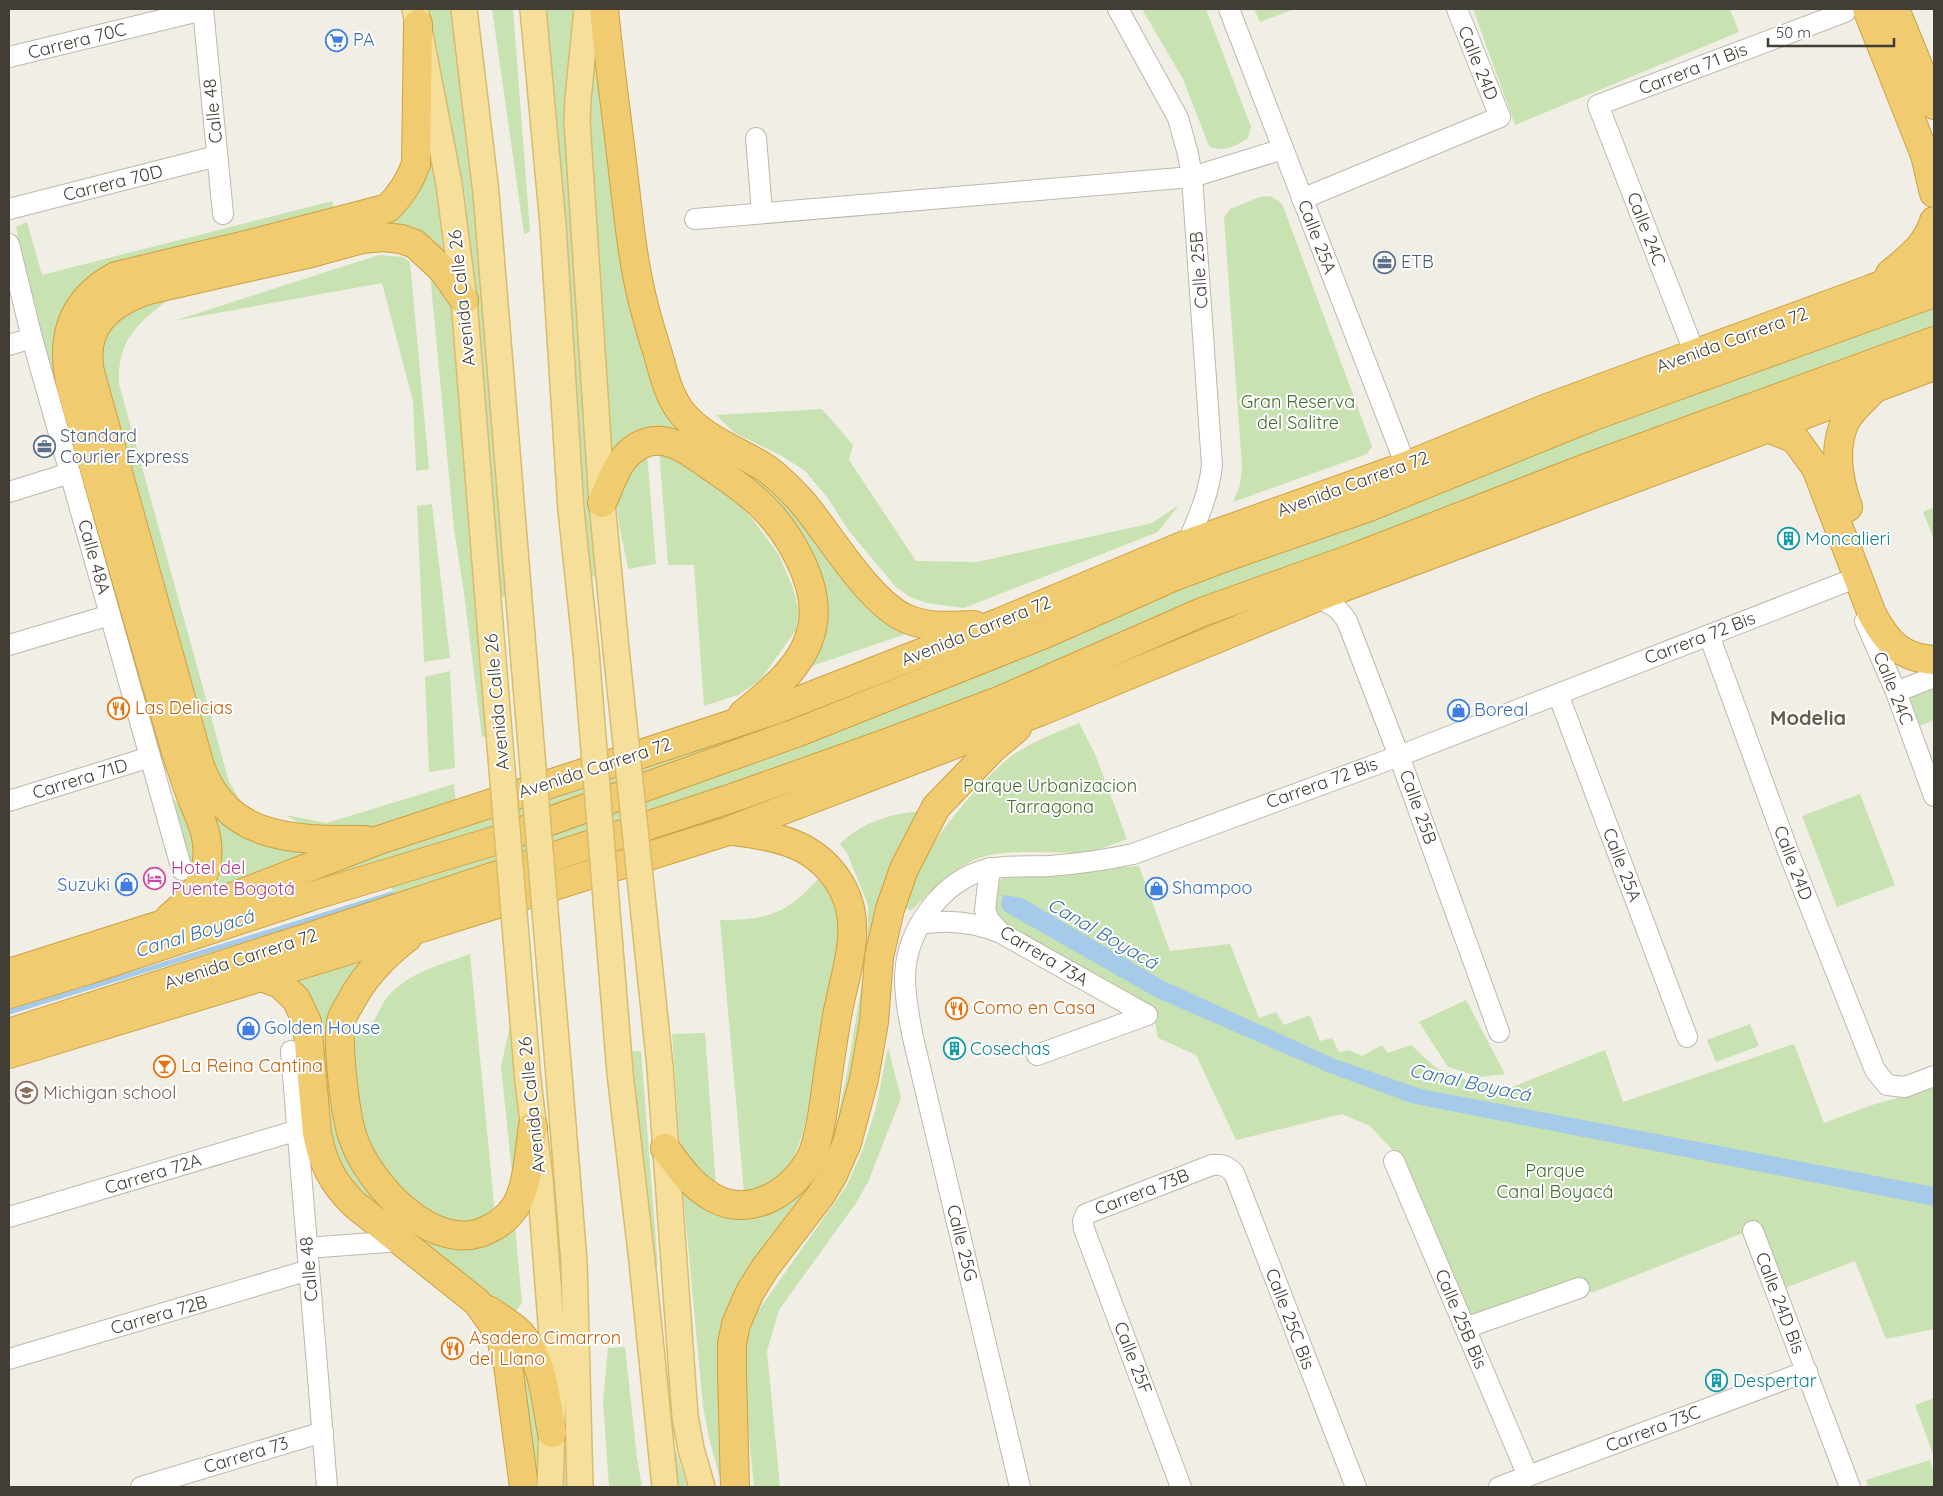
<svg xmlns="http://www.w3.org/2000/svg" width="1943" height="1496" font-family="Quicksand,sans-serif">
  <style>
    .green { fill: #c9e2b1 }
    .water { fill: #a6cae9 }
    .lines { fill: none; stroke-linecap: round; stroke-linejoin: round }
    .stream { stroke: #a6cae9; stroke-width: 5 }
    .minor-casing { stroke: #beb8ab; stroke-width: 22 }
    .major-casing { stroke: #d8bc6b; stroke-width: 28 }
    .highway-casing { stroke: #cea041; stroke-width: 30 }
    .minor { stroke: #fff; stroke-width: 20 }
    .major { stroke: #f5df9a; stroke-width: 25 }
    .highway { stroke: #f0cb70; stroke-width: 28 }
    .major-bridge-casing { stroke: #d8bc6b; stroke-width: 28; stroke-linecap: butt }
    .major-bridge { stroke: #f5df9a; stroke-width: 25 }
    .labels { text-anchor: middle; stroke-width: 4; stroke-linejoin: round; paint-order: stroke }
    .shop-label { font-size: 18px; fill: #366cbe; stroke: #fff; text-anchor: start }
    .street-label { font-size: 18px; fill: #423e35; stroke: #fff }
    .service-label { font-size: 18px; fill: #4e5e75; stroke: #fff; text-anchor: start }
    .park-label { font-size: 18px; fill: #446e2e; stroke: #fff }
    .culture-label { font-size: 18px; fill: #0d838f; stroke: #fff; text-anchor: start }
    .food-label { font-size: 18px; fill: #c56008; stroke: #fff; text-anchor: start }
    .hotel-label { font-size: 18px; fill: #b23c85; stroke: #fff; text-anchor: start }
    .education-label { font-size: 18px; fill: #785e54; stroke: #fff; text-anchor: start }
    .water-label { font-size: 19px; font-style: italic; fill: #3972a4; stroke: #fff }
    .quarter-label { font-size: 20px; font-weight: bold; fill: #645c4d; stroke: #fff }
  </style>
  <rect width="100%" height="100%" fill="#f1eee5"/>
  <g class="green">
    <path d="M427,9h27l23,166 30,422h-8l-34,-402z"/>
    <path d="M492,9h21l17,223 -6,2z"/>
    <path d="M541,9h36l21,568 -8,-1 -17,-222z"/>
    <path d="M599,9l45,339 93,116 34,26 22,21 52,70 27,32 16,11 21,9 -103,35 16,-23 6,-20v-19l-12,-44 -10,-24 -20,-25 -125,-85c-25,-1 -34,4 -50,23l-24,-333z"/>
    <path d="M1142,9h64l45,118 -3,11c-12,8 -26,15 -39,8l-26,-67z"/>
    <path d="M1254,9h40l-34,13z"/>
    <path d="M1473,9h257l9,23 -224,93z"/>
    <path d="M428,136l14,68 5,58 -42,-34 -21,-6c39,-18 41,-48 44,-86z"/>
    <path d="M1270,196l9,5 4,5 89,240 -5,8 -134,48 7,-17 2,-18 -18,-250 6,-8 30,-12z"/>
    <path d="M332,201l3,12 -271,99 -7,13 -1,16 115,429 -11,3 -121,-432 -23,-114 11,-5 15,53z"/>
    <path d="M349,229v5l-221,52c-36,22 -50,41 -45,85l118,419c10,13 20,32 35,41 27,16 61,18 90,22l-112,39c17,-44 4,-63 -18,-101l-117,-422c-6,-50 17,-75 61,-92z"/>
    <path d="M379,255l24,2 7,5 19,207 -13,2 -3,-70 -31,-118 -209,38z"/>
    <path d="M429,263l22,36 36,437 -5,1 -18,-144 -10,-64z"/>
    <path d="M174,295c-34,27 -57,42 -55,89l110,398 12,20 11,11 -29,-17 -125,-434c3,-9 5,-21 9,-30 10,-20 47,-30 67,-37z"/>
    <path d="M1934,301v30l-945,364 -593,209 -6,-24 725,-268z"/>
    <path d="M822,409l31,36 -4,15 67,101 61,1 175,-39 27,-18 -21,27 -194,76 -37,-5 -17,-6 -14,-10 -47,-56 -22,-34 -22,-26 -23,-15 -47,-23 -19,-18z"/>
    <path d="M659,450l61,35 31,32 28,38 14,33 6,24 -3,18 -36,50 -22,15 -34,11 -10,-141h-26z"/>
    <path d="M647,453l9,111 -28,5c-3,-20 -14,-56 -10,-74 4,-17 18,-30 29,-42z"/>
    <path d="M432,504l18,154 -26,4 -7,-156z"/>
    <path d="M1934,507v32l-11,-27z"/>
    <path d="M965,645l-12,15 -153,62 -322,114 -176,54 -62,11z"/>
    <path d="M450,671l5,97 -26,4 -4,-95z"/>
    <path d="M1934,684v36l-14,6 -12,-32z"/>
    <path d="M1079,723l16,31 32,85c-12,4 -27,11 -40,13 -32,3 -88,-6 -117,10 -23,12 -41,31 -59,49l-8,-5c19,-49 39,-79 75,-118 13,-14 26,-28 43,-38 17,-11 39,-19 58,-27z"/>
    <path d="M454,784l2,18 -91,28 -60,-3 -19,-12 41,8z"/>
    <path d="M1860,794l35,91 -58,22 -35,-91z"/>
    <path d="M169,796c4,4 12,8 15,13 10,14 12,48 6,64z"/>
    <path d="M921,811l-77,315 -14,36 -74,104 -34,221 -13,-49 -6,-32 -21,-225 85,31 18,-6 17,-14 25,-40 10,-30 11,-55 19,-114 1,-25v-23l-21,-52 -7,-9c21,-21 51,-31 81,-33z"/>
    <path d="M1139,866l31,85 60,-7 29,74 17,-6 8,13 26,-10 10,26 12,-3 7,14 10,-2 13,6 20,-11 6,8 23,-8 23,21 11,6 31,11 31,6 98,-39 18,52 171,-58 30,79 48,-18 62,-17v241l-48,10 -31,-78 -70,27 -23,-60 -19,5 -152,60 -13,-11 -108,38 -70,-162 -30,-32 -28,-12 -106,26 -40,-85 -38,-17 -5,-28 -158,-89 1,-38 10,-7z"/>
    <path d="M820,877l14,19 7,29 -15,100 -23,108 -10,26 -13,15 -17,13 -19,5 -24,-272c48,0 67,-6 100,-43z"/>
    <path d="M373,953l-26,27 -7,17 5,156 7,16 22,28 56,43 26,9 26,-2 33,-20 7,76 -8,11 -74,-55 -82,-66 -25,-39 -28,-165 -11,-15z"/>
    <path d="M470,954l25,260 -17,12 -52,-9 -60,-65 -19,-120c35,-2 26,-23 46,-41 21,-20 50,-27 77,-37z"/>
    <path d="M1466,1000l39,74 -25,3 -32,-10 -29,-45z"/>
    <path d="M1750,1024l9,22 -43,16 -9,-22z"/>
    <path d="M510,1026l11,93 -7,73 -13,-126z"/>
    <path d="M705,1033l11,154 -12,-2 -24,-39 -8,-112z"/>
    <path d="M888,1047l13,51 -33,84 -12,21 -77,107 -12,41 13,136h-26l-12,-122 3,-24 8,-23 94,-133 16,-36 13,-41z"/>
    <path d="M632,1051h9l17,215 -6,-1z"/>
    <path d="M560,1201l13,286h-11l-8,-285z"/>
    <path d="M625,1347l12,111 5,29h-33l-6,-86 5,-53z"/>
    <path d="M530,1366c9,41 10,80 6,121l-20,-117z"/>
    <path d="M1934,1398v59l-19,-52z"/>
    <path d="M669,1429l18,58h-12z"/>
    <path d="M1930,1460l4,13v14h-66l-2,-7z"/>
  </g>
  <path class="water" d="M1003,895l19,3 142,83 171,78 86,30 513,98v19l-523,-103 -84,-31 -172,-75 -151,-86 -3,-6z"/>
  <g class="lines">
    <path class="stream" d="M9,1012l383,-118"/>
    <defs>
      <g id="minor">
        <path d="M203,9l20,205"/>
        <path d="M1118,9l60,109 10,36 4,23 20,288c-3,29 -14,53 -25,79"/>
        <path d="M1229,9l177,457"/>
        <path d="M9,57l194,-47"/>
        <path d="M756,138l6,74"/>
        <path d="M1302,199l198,-82 -43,-108"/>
        <path d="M9,209l208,-53"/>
        <path d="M695,219l497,-42 91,-28"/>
        <path d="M9,244l23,94 150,532"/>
        <path d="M9,345l23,-7"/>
        <path d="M1695,354l-97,-249 247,-93"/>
        <path d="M9,492l61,-19"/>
        <path d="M1315,598c15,4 24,10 32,23l52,135 100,276"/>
        <path d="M1865,621l31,71 38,104"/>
        <path d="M1709,635l79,216 87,219 12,15 18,2 29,-11"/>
        <path d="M9,645l101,-30"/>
        <path d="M1896,692l38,-15"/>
        <path d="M1558,694l129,343"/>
        <path d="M9,801l141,-44"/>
        <path d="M990,868l-5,42 4,10 12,13 146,82"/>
        <path d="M921,924c28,-5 53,-2 80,9"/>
        <path d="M291,1051l36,436"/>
        <path d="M1037,1055l110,-40"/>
        <path d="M1394,1161l134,315"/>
        <path d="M9,1217l289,-87"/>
        <path d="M1753,1231l97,256"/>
        <path d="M307,1248l93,-7"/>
        <path d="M1465,1328l114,-40"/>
        <path d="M9,1359l300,-89"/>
        <path d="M141,1487l182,-55"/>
        <path d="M1020,1487l-107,-449c-4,-20 -8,-40 -8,-61 1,-47 37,-97 83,-108 19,-4 42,-2 61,-3 29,-2 56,-6 84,-12l266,-98 459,-179"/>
        <path d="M1181,1487l-97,-258 -1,-8 3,-7 126,-49c10,-1 15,1 22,8l122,314"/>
        <path d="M1499,1487l308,-116"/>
      </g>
      <g id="major">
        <path d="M415,9l34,175 15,116 29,361"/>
        <path d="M464,9l22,184 38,468"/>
        <path d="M533,9l20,216 18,285 15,141"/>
        <path d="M587,9l-9,90 -1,22 25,382 14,146"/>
        <path d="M660,1067l25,349 6,33 11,38"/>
        <path d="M620,1073l22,188 23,226"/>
        <path d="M559,1076l15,186 6,225"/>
        <path d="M528,1081l12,98 14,183 -4,125"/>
      </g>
      <g id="highway">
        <path d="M604,9c5,54 13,108 19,162 4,32 7,66 13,98 5,29 13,57 22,85 5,18 10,39 21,55 20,28 57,41 85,58 14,9 27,23 38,35 28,33 67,101 105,117 21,9 45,7 67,6"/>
        <path d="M1867,9l58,146 9,38"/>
        <path d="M1895,9l39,96"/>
        <path d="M1890,274c19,-16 37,-29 44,-53"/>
        <path d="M1768,428l27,11 21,29 56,146c15,28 29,44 62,46"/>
        <path d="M602,503c10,-22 17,-51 43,-60 24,-9 46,10 65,23 17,12 36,24 51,39 28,27 58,78 52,118 -6,40 -40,67 -70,91"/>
        <path d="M1848,507c-10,-28 -15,-58 -3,-85 6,-12 17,-21 26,-30"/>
        <path d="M365,840c-69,0 -137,2 -165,-74l-110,-394c-9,-45 19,-69 58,-82l163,-37 51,-14 21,-2 18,2 14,5 28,26 21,30"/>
        <path d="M170,917c33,-26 47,-56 31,-97 -3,-8 -7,-16 -10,-24 -6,-16 -11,-32 -16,-47l-104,-362c-11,-48 -1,-86 45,-111l138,-33 134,-35c13,-13 22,-27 28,-44l2,-140"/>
        <path d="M408,937c-25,19 -45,40 -59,68 -3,5 -7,11 -8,17 -4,23 4,90 11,113 15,48 83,123 137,94 11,-5 19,-12 26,-22 13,-19 14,-57 18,-81"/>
        <path d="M9,973l151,-48 219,-85 396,-130 223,-87 189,-79 219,-78 141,-58 324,-119 63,-25"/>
        <path d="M262,977l18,7 16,15 11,23 10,111c6,31 15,49 37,71l123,98 15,21 9,16 7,26 16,122"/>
        <path d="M9,994l79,-24 224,-74 182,-55 302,-108 251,-100 126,-56 53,-20 143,-50 222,-90 343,-124"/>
        <path d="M9,1033l303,-97 426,-140 149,-53 114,-43 201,-88 151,-54 233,-90 348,-127"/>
        <path d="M9,1054l409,-125 310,-98 311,-119 276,-114 619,-232"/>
        <path d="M665,1148c14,19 26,37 47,49 39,23 85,-7 101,-44 7,-18 9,-37 12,-56 3,-25 7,-50 11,-75 6,-42 29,-91 7,-133 -24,-45 -65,-53 -111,-58"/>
        <path d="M488,1310c10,7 23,14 32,23 23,26 26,68 32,100"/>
        <path d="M735,1487l-3,-113v-30l4,-20 14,-32 15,-24 55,-72 13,-21 14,-32 17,-64 10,-57 5,-65 11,-48 14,-40 32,-62 57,-59 24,-20"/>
      </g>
    </defs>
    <use href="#minor" class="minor-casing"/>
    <use href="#major" class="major-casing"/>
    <use href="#highway" class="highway-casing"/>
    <use href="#minor" class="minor"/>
    <use href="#major" class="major"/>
    <use href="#highway" class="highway"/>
    <defs>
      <g id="major-bridge">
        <path d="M616,649l44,418"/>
        <path d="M586,651l34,422"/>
        <path d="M493,661l35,420"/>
        <path d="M524,661l35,415"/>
      </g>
    </defs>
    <use href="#major-bridge" class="major-bridge-casing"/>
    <use href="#major-bridge" class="major-bridge"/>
  </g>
  <defs>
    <symbol id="supermarket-ring" viewBox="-11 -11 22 22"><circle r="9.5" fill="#fff" stroke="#3f7fe0" stroke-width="1.5"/><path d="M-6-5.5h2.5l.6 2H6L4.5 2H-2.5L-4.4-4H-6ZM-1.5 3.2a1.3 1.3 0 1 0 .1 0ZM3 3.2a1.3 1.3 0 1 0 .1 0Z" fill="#3f7fe0"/></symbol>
    <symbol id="office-ring" viewBox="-11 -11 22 22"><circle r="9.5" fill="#fff" stroke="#5c6f8a" stroke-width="1.5"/><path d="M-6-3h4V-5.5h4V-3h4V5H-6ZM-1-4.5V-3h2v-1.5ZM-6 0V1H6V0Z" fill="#5c6f8a"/></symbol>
    <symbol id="building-ring" viewBox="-11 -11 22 22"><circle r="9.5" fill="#fff" stroke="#0f9aa8" stroke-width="1.5"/><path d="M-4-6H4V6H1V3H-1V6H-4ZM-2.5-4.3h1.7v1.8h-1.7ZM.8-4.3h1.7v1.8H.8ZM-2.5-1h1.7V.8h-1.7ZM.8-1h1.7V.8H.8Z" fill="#0f9aa8"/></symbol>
    <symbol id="restaurant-ring" viewBox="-11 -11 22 22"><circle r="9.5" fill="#fff" stroke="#e8710a" stroke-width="1.5"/><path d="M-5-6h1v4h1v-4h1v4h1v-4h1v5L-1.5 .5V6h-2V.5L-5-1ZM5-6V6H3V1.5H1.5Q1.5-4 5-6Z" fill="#e8710a"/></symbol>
    <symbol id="shop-ring" viewBox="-11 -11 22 22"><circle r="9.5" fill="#fff" stroke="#3f7fe0" stroke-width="1.5"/><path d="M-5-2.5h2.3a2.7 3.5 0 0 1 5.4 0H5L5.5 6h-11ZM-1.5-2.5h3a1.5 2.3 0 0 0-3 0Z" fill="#3f7fe0"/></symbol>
    <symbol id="hotel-ring" viewBox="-11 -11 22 22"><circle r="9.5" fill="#fff" stroke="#d1479c" stroke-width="1.5"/><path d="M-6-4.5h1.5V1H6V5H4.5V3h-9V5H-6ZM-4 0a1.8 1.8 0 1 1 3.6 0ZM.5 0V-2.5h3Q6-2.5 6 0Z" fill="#d1479c"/></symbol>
    <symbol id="bar-ring" viewBox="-11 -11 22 22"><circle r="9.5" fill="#fff" stroke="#e8710a" stroke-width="1.5"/><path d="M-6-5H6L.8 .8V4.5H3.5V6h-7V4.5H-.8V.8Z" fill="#e8710a"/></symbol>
    <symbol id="school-ring" viewBox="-11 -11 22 22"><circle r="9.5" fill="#fff" stroke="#8d6e63" stroke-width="1.5"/><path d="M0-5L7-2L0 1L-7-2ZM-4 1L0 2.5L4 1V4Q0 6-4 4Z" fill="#8d6e63"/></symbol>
  </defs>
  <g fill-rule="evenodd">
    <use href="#supermarket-ring" x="324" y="28" width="25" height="25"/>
    <use href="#office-ring" x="1372" y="250" width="25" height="25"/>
    <use href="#office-ring" x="32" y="434" width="25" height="25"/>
    <use href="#building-ring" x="1776" y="526" width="25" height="25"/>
    <use href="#restaurant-ring" x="106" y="696" width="25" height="25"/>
    <use href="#shop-ring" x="1446" y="698" width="25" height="25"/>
    <use href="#hotel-ring" x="142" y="866" width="25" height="25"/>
    <use href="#shop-ring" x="114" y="872" width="25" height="25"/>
    <use href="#shop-ring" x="1144" y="876" width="25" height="25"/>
    <use href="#restaurant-ring" x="944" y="996" width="25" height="25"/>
    <use href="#shop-ring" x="236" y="1016" width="25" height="25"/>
    <use href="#building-ring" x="942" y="1036" width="25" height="25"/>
    <use href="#bar-ring" x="152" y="1054" width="25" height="25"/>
    <use href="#school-ring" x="14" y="1080" width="25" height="25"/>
    <use href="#restaurant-ring" x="440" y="1336" width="25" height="25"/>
    <use href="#building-ring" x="1704" y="1368" width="25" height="25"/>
  </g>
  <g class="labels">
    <g class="shop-label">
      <text x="353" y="46">PA</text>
      <text x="1474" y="716">Boreal</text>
      <text x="110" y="891" text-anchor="end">Suzuki</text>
      <text x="1172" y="894">Shampoo</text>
      <text x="264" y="1034">Golden House</text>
    </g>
    <g class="street-label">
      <text transform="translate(77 41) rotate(-14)" y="6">Carrera 70C</text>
      <text transform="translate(1478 63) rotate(68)" y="6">Calle 24D</text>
      <text transform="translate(1693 69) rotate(-21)" y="6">Carrera 71 Bis</text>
      <text transform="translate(213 111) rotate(-96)" y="6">Calle 48</text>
      <text transform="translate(113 183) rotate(-14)" y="6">Carrera 70D</text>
      <text transform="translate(1646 229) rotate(69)" y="6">Calle 24C</text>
      <text transform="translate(1317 237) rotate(69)" y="6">Calle 25A</text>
      <text transform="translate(1199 270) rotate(-94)" y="6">Calle 25B</text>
      <text transform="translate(462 298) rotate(-96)" y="6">Avenida Calle 26</text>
      <text transform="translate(1732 340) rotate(-20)" y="6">Avenida Carrera 72</text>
      <text transform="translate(1353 484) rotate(-20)" y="6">Avenida Carrera 72</text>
      <text transform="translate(94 557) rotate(74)" y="6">Calle 48A</text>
      <text transform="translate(976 631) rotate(-22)" y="6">Avenida Carrera 72</text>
      <text transform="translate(1700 638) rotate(-21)" y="6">Carrera 72 Bis</text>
      <text transform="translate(1893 688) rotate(68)" y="6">Calle 24C</text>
      <text transform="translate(497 702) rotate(-95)" y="6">Avenida Calle 26</text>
      <text transform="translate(595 768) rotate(-18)" y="6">Avenida Carrera 72</text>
      <text transform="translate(80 779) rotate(-17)" y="6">Carrera 71D</text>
      <text transform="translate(1322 783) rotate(-20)" y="6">Carrera 72 Bis</text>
      <text transform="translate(1418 807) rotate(70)" y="6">Calle 25B</text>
      <text transform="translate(1793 863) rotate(69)" y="6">Calle 24D</text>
      <text transform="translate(1622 865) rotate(69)" y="6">Calle 25A</text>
      <text transform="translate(1044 956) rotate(31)" y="6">Carrera 73A</text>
      <text transform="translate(241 959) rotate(-18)" y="6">Avenida Carrera 72</text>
      <text transform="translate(532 1105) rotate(-96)" y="6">Avenida Calle 26</text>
      <text transform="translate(153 1174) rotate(-17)" y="6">Carrera 72A</text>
      <text transform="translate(1142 1192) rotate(-21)" y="6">Carrera 73B</text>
      <text transform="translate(962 1243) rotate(76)" y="6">Calle 25G</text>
      <text transform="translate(309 1269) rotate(-95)" y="6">Calle 48</text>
      <text transform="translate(1780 1303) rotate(69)" y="6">Calle 24D Bis</text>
      <text transform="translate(159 1315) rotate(-16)" y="6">Carrera 72B</text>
      <text transform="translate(1290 1319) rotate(69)" y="6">Calle 25C Bis</text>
      <text transform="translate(1461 1319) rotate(67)" y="6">Calle 25B Bis</text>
      <text transform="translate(1133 1358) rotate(69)" y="6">Calle 25F</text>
      <text transform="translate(1653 1429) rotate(-21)" y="6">Carrera 73C</text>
      <text transform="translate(246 1455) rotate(-17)" y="6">Carrera 73</text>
    </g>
    <g class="service-label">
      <text x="1401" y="268">ETB</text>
      <text x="60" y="442">Standard<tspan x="60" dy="21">Courier Express</tspan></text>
    </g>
    <g class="park-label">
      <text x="1298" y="408">Gran Reserva<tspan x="1298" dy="21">del Salitre</tspan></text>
      <text x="1050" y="792">Parque Urbanizacion<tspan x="1050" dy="21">Tarragona</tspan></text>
      <text x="1555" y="1177">Parque<tspan x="1555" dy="21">Canal Boyacá</tspan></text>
    </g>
    <g class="culture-label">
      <text x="1805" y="545">Moncalieri</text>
      <text x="970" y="1055">Cosechas</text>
      <text x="1733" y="1387">Despertar</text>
    </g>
    <g class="food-label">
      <text x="135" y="714">Las Delicias</text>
      <text x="973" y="1014">Como en Casa</text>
      <text x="181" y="1072">La Reina Cantina</text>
      <text x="469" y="1344">Asadero Cimarron<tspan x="469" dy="21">del Llano</tspan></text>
    </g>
    <g class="hotel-label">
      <text x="171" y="874">Hotel del<tspan x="171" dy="21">Puente Bogotá</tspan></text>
    </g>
    <g class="education-label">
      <text x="43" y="1099">Michigan school</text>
    </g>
    <g class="water-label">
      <text transform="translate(194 933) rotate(-17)" y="7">Canal Boyacá</text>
      <text transform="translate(1103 933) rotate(30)" y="7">Canal Boyacá</text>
      <text transform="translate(1470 1082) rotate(12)" y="7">Canal Boyacá</text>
    </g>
    <g class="quarter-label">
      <text x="1808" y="725">Modelia</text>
    </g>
  </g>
  <rect width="1943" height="1496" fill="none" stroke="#423e35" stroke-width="20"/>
  <path d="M1768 38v8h126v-8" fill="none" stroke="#423e35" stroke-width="2.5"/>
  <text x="1776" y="38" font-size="15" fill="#423e35" stroke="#ffffff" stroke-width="4" paint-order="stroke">50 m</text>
</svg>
